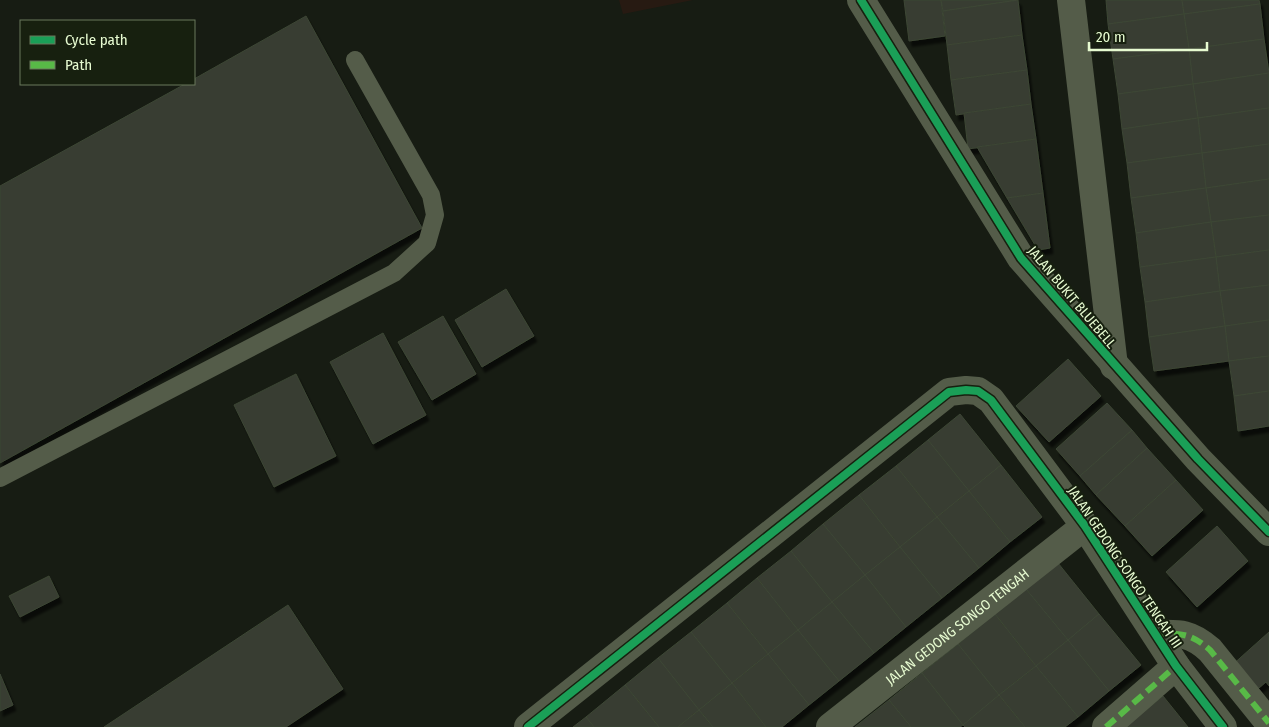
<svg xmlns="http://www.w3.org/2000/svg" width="1269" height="727" font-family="'Fira Sans Condensed',sans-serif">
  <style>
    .green { fill: #271a12 }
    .building { fill: #373e30; stroke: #3d4635; filter: url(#shadow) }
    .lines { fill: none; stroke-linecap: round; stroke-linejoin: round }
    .service { stroke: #545c49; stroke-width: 18 }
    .minor { stroke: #545c49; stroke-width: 28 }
    .quiet { stroke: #58b947; stroke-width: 6; stroke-dasharray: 12 6; stroke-linecap: butt }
    .cycleway-casing { stroke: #17200f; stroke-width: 11 }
    .cycleway { stroke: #1a9f57; stroke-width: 8 }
    .labels { text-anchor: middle; stroke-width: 4; stroke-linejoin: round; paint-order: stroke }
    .street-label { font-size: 14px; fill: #e7fbd1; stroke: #17200f }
  </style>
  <defs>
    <filter id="shadow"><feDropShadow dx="3" dy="5.5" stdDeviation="1" flood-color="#0009"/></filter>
  </defs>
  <rect width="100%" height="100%" fill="#171c13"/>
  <path class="green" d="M619,0h74l-70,14z"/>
  <g class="building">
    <path d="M904,0h37l4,36 -36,5z"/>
    <path d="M941,0h77l-75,11z"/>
    <path d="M1018,0l4,35 -75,10 -4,-34z"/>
    <path d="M1106,0h76l2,14 -76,10z"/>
    <path d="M1182,0h77l1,4 -76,10z"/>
    <path d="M1260,4l4,35 -75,10 -5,-35z"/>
    <path d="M1184,14l5,35 -76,10 -5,-35z"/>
    <path d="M306,16l116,212 -422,235v-277l185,-102h9v-5z"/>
    <path d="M1022,35l5,35 -76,10 -4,-35z"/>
    <path d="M1264,39l5,34 -76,11 -4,-35z"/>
    <path d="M1189,49l4,35 -75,10 -5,-35z"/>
    <path d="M1027,70l4,34 -75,11 -5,-35z"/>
    <path d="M1269,73v35l-71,10 -5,-34z"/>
    <path d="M1193,84l5,34 -76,11 -4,-35z"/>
    <path d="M1031,104l5,35 -68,10 -4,-36z"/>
    <path d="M1269,108v36l-67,9 -4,-35z"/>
    <path d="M1198,118l4,35 -75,10 -5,-34z"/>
    <path d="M1036,139l7,54 -36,5 -30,-51z"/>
    <path d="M1269,144v35l-63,9 -4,-35z"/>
    <path d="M1202,153l4,35 -75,10 -4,-35z"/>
    <path d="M1269,179v36l-58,7 -5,-34z"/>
    <path d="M1206,188l5,34 -75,11 -5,-35z"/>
    <path d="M1043,193l7,55 -12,2 -31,-52z"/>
    <path d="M1269,215v35l-53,7 -5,-35z"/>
    <path d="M1211,222l5,35 -76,10 -4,-34z"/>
    <path d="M1269,250v35l-49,6 -4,-34z"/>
    <path d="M1216,257l4,34 -75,11 -5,-35z"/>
    <path d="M1269,285v35l-44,6 -5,-35z"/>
    <path d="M506,289l28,47 -52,31 -27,-47z"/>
    <path d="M1220,291l5,35 -76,11 -4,-35z"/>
    <path d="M443,316l33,58 -44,26 -34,-58z"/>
    <path d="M1269,320v36l-40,5 -4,-35z"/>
    <path d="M1225,326l4,35 -75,10 -5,-34z"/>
    <path d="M383,333l43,82 -53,29 -43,-82z"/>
    <path d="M1269,356v35l-35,5 -5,-35z"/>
    <path d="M1068,359l33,37 -52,46 -33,-36z"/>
    <path d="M296,374l40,82 -62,31 -40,-82z"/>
    <path d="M1269,391v35l-31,5 -4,-35z"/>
    <path d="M1107,403l25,27 -52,46 -24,-27z"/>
    <path d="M960,414l41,51 -32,26 -41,-51z"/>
    <path d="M1132,430l15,18 -51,47 -16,-19z"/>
    <path d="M928,440l41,51 -32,26 -41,-51z"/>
    <path d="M1147,448l29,32 -51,46 -29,-31z"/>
    <path d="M1001,465l41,52 -32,25 -41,-51z"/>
    <path d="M896,466l41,51 -37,30 -41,-52z"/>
    <path d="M1176,480l27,30 -51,46 -27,-30z"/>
    <path d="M969,491l41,51 -31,26 -42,-51z"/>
    <path d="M859,495l41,52 -35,28 -42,-51z"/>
    <path d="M937,517l42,51 -37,30 -42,-51z"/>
    <path d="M823,524l42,51 -33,27 -41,-51z"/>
    <path d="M1217,526l31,35 -51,46 -31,-35z"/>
    <path d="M900,547l42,51 -36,29 -41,-52z"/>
    <path d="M791,551l41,51 -34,28 -41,-52z"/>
    <path d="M1058,563l41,51 -31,26 -42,-51z"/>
    <path d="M865,575l41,52 -32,26 -42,-51z"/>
    <path d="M49,576l10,21 -39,20 -11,-21z"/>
    <path d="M757,578l41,52 -30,24 -41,-51z"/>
    <path d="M1026,589l42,51 -32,26 -41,-52z"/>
    <path d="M832,602l42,51 -35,28 -41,-51z"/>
    <path d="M727,603l41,51 -36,29 -41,-51z"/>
    <path d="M288,605l55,84 -57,38h-182z"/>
    <path d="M995,614l41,52 -37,29 -41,-51z"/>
    <path d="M1099,614l42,51 -32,26 -41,-51z"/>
    <path d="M798,630l41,51 -30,24 -41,-51z"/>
    <path d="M691,632l41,51 -33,27 -41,-52z"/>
    <path d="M1269,632v54l-3,-4 -13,11 -23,-26z"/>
    <path d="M1068,640l41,51 -31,26 -42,-51z"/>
    <path d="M958,644l41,51 -36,30 -41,-52z"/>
    <path d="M768,654l41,51 -27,22h-16l-34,-44z"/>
    <path d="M658,658l41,52 -21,17h-19l-34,-42z"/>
    <path d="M1036,666l42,51 -13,10h-40l-26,-32z"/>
    <path d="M922,673l41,52 -3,2h-49l-22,-27z"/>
    <path d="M0,674l13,31 -13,6z"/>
    <path d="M732,683l34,44h-53l-14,-17z"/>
    <path d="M625,685l34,42h-65l-8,-10z"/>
    <path d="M999,695l26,32h-60l-2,-2z"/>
    <path d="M1163,696l25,31h-60l-1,-1z"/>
    <path d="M889,700l22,27h-56z"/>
    <path d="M699,710l14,17h-35z"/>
    <path d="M586,717l8,10h-21z"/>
  </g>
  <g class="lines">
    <path class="service" d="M0,478l394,-205 33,-30 8,-28 -4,-20 -76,-135"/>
    <g class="minor">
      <path d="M861,0l160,258 177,201 71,73"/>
      <path d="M1071,0l43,366"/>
      <path d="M1156,634c24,-1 35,-1 54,16l59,73"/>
      <path d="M528,727l421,-335 17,-2 12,1 13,9 94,126 91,140 47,61"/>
      <path id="s1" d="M830,727l255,-201"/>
      <path d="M1106,727l70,-61"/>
    </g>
    <g class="quiet">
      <path d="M1156,634c24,-1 35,-1 54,16l59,73"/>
      <path d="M1106,727l70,-61"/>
    </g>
    <defs>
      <g id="cycleway">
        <path d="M861,0l160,258 177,201 71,73"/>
        <path d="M528,727l421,-335 17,-2 12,1 13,9 94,126 91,140 47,61"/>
      </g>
    </defs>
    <use href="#cycleway" class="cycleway-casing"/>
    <use href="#cycleway" class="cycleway"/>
  </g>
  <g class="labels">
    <g class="street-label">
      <text transform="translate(1072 297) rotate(50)" y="5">JALAN BUKIT BLUEBELL</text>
      <text transform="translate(1125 567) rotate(56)" y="5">JALAN GEDONG SONGO TENGAH III</text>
      <text dy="5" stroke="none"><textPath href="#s1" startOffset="162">JALAN GEDONG SONGO TENGAH</textPath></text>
    </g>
  </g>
  <rect x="20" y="20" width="175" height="65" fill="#17200f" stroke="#6a785d"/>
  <rect x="30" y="36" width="25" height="8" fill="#1a9f57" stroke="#6a785d"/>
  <text x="65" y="45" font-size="15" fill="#e7fbd1">Cycle path</text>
  <rect x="30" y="61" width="25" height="8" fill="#58b947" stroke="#6a785d"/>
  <text x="65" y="70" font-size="15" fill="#e7fbd1">Path</text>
  <path d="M1089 42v8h118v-8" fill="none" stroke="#e7fbd1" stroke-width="2.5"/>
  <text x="1096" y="42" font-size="15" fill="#e7fbd1" stroke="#17200f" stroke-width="4" paint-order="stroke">20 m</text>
</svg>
